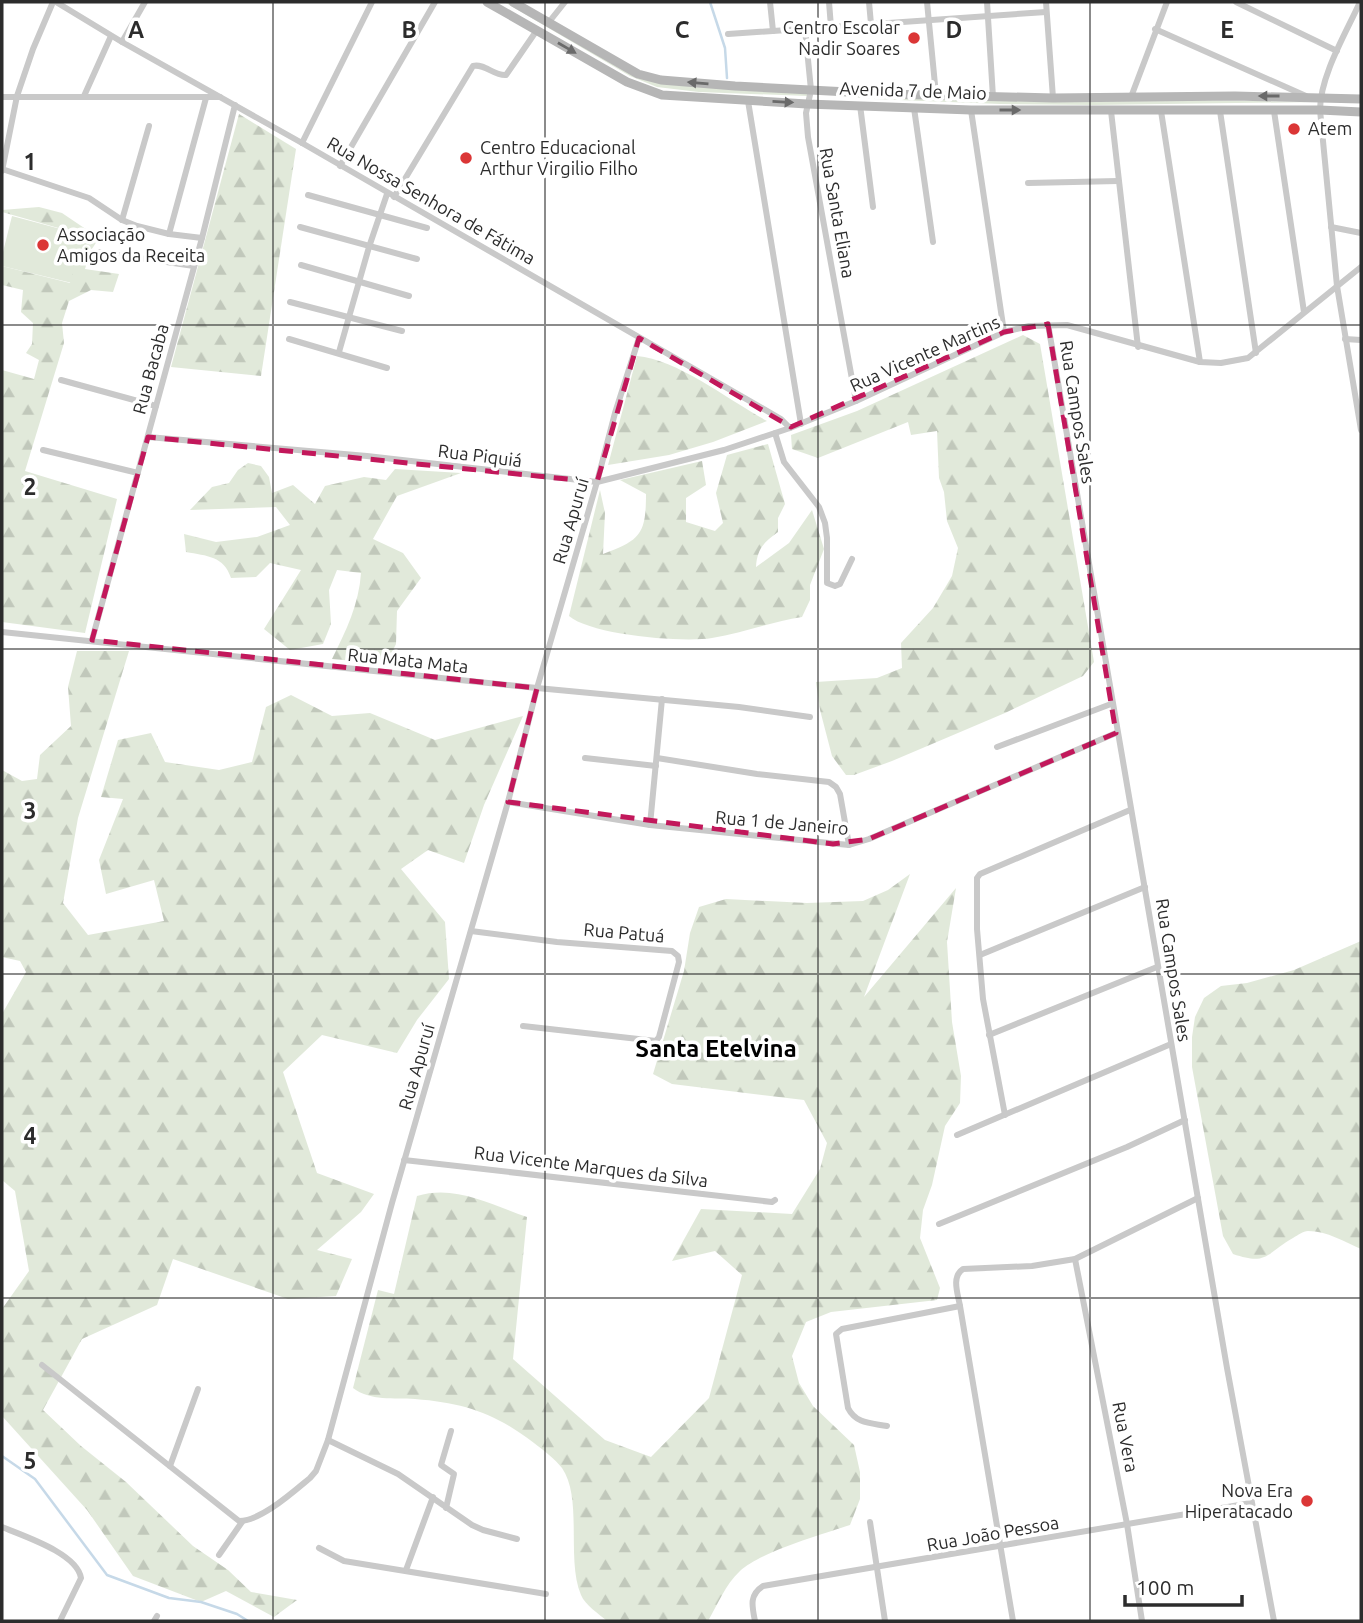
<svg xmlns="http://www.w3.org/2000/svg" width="1363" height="1623" font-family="Ubuntu,sans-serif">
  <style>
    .grass { fill: #e1e9da }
    .forest { fill: url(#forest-firs) }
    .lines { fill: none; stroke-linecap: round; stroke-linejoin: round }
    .stream { stroke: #c6d9e8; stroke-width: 2.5 }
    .minor { stroke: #c9c9c9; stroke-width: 6 }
    .secondary { stroke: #b6b6b6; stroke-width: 9 }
    .oneway { fill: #6a6a6a }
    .marked { fill: none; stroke: #c2185b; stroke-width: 5; stroke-dasharray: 14 9; stroke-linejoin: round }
    .grid { fill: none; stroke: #2c2c2c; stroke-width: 2; stroke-opacity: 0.55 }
    .poi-dot { fill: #db3636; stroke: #fff; stroke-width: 2.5 }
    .labels { text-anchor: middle; stroke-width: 7; stroke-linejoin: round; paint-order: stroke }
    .poi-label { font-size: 18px; fill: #2c2c2c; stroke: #fff; text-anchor: start }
    .street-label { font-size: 18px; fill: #2c2c2c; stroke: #fff }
    .district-label { font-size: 24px; font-weight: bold; fill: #000; stroke: #fff }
    .grid-label { font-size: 23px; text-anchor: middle; font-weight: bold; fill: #2c2c2c; stroke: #fff; stroke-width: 7; stroke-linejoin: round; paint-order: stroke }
  </style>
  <defs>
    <pattern id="forest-firs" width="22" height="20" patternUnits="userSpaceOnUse" patternTransform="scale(1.75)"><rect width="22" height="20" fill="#e1e9da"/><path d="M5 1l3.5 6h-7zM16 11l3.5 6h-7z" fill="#c1c8bb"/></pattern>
  </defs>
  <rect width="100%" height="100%" fill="#fff"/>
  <g class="grass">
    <path d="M504,2h10l128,74 165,16 1,4 -109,-4 -42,-5 -27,-11z"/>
    <path d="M822,94l496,8 -224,3 -94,-1 -127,-5z"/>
    <path d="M12,216l71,19 -11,48 -70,-17v-10z"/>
  </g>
  <g class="forest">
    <path d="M239,114l57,35 -35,227 -90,-9z"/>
    <path d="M39,207l23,6 37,25 -9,14 -5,17 34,5 -6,18 -22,-2 -22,11 -7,22 2,20 -39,128 92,28 -32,134 -83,-11v-252l32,9 5,-19 -13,-7 6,-9 1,-21 -12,-11 2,-22 -21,-5v-19l68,17 13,-48 -81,-23v-2z"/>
    <path d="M1023,335l17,9 54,318 -11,14 -78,37 -113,48 -38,14h-8l-14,-19 -12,-46 -4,-28 61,-4 25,-10 -1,-25 32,-35 19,-32 6,-28 -11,-27 -3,-29 -5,-14 -2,-47 -26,4 -3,-13 -90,36 -26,-9 -1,-14 66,-24z"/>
    <path d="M637,356c40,3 93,45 130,65l-54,21 -44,13 -61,10z"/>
    <path d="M768,444l17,60 -7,14v14c-14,10 -21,17 -22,35l33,-24 23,-33 12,39 -14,36v15l-8,17c-31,5 -60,16 -90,21 -29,5 -121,-3 -143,-22l31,-126 5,23 -2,41c37,-14 43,-19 43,-60l-26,-14 82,-19 4,24 -20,13v24l29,9 8,-8 -7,-30 11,-38z"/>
    <path d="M248,463l13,3 8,11 3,16 21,-8 22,19 10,-18 39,-9 22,3 9,-11 66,4 -64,23 -24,43 30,14 18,25 -24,33 -1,33 -10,20 -54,-5c14,-28 27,-55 29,-86l-24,-3 -8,20 2,34 -8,20 -33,6 -26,-21 37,-59 -31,-7 -14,14 -25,1c-7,-22 -24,-22 -45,-26l-2,-18 32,8 41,-5 33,-12 -14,-18 -86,3 22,-23 17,-4 9,-13z"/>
    <path d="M77,651h52l-51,167 -15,85 25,32 76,-14 -10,-41 -48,14 -7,-34 24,-61 -22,-2 17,-57 33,-7 14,29 54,8 33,-8 14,-55 25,-12 41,21 38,-3 65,27 88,-24 -39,89 -20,58 -36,-13 -27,19 44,53 4,57 -32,41 -20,33 -75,-18 -39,37 34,101 57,21 -13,18 -44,38 35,9 -16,37 -48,3 -115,-40 -16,46 -75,34 -39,71 38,36 45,36 67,64 35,24 23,22 46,8 -23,17 -48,-26 -25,11 -68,-26 -46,-66 -85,-94v-107l27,-38 -14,-80 -13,-11v-166l24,-42 -6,-11 -18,-4v-187l20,11 15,-2 3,-24 31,-29 -3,-39z"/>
    <path d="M910,874l-46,123 92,-109 -9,54 5,80 9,54 -1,27 -15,23 -13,59 -9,25 -3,28 20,50 -3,12 -106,12 -25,10 -14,34 7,27 14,23 41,39 6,27v27l-10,26c-27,9 -90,27 -110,46 -15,14 -22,33 -32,50h-101c-8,-7 -22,-16 -26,-26 -15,-35 2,-97 -19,-127 -7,-9 -19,-18 -28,-25 -39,-30 -70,-40 -119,-44 -21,-1 -45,2 -62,-11l25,-98 16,4 23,-98c38,-12 75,9 110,21l-14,142 92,81 46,17 58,-59 33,-123 -27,-24 -43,10 29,-52 91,5 28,-45 7,-26 -23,-43 -132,-16 -19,-10 31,-103 6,-38 9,-26 27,-8 81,4 56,-2 25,-11z"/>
    <path d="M1361,941v308c-16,-7 -34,-18 -53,-18 -5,0 -10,4 -15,7 -27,15 -25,28 -60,16l-10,-18 -31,-169v-30l3,-20 9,-19 17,-12 26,-3 47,-13z"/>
  </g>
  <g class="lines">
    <g class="stream">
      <path d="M710,2l15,46 2,30"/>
      <path d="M2,1456l33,23 72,96 62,23 32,4 36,12 11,7"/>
    </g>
    <g class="minor">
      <path d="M56,2l66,40 180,101 479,276 9,9"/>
      <path d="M770,2l3,29"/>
      <path d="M829,2l2,25"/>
      <path d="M869,2l2,22"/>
      <path d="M927,2l9,93"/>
      <path d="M987,2l6,95"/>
      <path d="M1046,2l7,96"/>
      <path d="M1236,2l101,49"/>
      <path d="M1360,2c-14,31 -40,74 -40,108l17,176 24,144"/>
      <path d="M549,22l16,-20"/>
      <path d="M805,29l6,61 -5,23 2,24 48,264"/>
      <path d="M1155,29l151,67"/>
      <path d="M728,34l318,-22"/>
      <path d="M122,42l23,-40"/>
      <path d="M84,96l27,-60"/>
      <path d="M2,97h218"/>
      <path d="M1131,97l36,-95"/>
      <path d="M748,101l53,323"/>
      <path d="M860,105l13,102"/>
      <path d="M914,108l19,134"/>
      <path d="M971,110l33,222"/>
      <path d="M1111,111l27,236"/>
      <path d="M1161,111l39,251"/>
      <path d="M1220,111l36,242"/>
      <path d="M1274,111l30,201"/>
      <path d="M302,143l70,-141"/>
      <path d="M340,166l95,-164"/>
      <path d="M2,169l87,29 33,22 15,6 32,8 33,4"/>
      <path d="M2,171l15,-75 16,-47 20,-47"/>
      <path d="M1028,183l90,-2"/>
      <path d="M308,195l119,33"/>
      <path d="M394,197l79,-131c11,-3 21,10 33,9l31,-45"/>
      <path d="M122,220l27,-94"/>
      <path d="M300,227l117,32"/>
      <path d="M1331,227l30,6"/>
      <path d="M169,234l37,-136"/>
      <path d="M98,252l96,14"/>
      <path d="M301,265l108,31"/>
      <path d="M290,302l112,29"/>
      <path d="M1048,324l179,1044 47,253"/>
      <path d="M289,339l98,29"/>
      <path d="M1345,339l16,1"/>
      <path d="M339,352l30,-105 18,-53"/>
      <path d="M61,380l95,26"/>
      <path d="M775,433l9,29 35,45 6,16 2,15v45l8,3 5,-2 12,-25"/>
      <path d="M148,437l219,19 230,26 127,-32 66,-22 66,-27 148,-69 25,-6 38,-1 133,37 21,1 27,-5 113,-91"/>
      <path d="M43,450l95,23"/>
      <path d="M2,632l535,56 202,19 71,10"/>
      <path d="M92,640l110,-402 33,-133"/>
      <path d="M997,747l114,-43"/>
      <path d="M585,758l71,8"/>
      <path d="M657,758l100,16 72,8 7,5 4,7 9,51"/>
      <path d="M508,802l142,23 199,20 20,-6 247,-106"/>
      <path d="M650,825l12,-126"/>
      <path d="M471,931l86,11 115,9 6,5 1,6 -20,75 -3,4 -133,-15"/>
      <path d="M980,955l165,-68"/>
      <path d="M989,1035l168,-68"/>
      <path d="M1005,1115l-22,-116 -6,-70v-51l3,-4 150,-64"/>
      <path d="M957,1135l214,-91"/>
      <path d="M404,1160l368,42 3,-2"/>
      <path d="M939,1224l188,-77 58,-27"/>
      <path d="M1075,1259l52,265 15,97"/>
      <path d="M42,1365l197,156c22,0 54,-29 71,-43l6,-7 12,-31 64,-237 116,-401 29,-114 60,-206 18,-69 24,-75"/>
      <path d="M887,1426c-16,-3 -31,-2 -39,-18l-12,-74 6,-5 118,-23"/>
      <path d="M328,1440l70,34 74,51 11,5 34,9"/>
      <path d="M170,1466l28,-77"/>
      <path d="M446,1508l8,-34 -13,-9 10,-34"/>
      <path d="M870,1522l15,99"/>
      <path d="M2,1527c21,9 75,26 79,51l-21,43"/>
      <path d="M319,1548l25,13 202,33"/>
      <path d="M219,1555l23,-33"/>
      <path d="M406,1570l27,-73"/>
      <path d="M154,1621l3,-5"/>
      <path d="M755,1621c-3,-15 -6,-26 8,-35l488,-83"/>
      <path d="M1013,1621l-53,-315c-2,-12 -9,-29 3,-37l69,-3 43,-7 123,-61"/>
    </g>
    <g class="secondary">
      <path d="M487,2l140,80 35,13 145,9 164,6h349l41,2"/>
      <path d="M513,2l125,72 23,6 74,6 152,8 166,4 182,-2 126,3"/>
    </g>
  </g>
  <defs><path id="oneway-solid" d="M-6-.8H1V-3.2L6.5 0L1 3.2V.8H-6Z" transform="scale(1.75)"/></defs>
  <g class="oneway">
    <use href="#oneway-solid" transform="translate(567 48) rotate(30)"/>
    <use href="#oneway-solid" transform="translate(698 83) rotate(-175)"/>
    <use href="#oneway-solid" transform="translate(1269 96) rotate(-180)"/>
    <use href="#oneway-solid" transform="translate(783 102) rotate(3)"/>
    <use href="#oneway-solid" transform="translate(1010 110)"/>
  </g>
  <path class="marked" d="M1048,324l68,409 -247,106 -36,5 -325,-42 29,-114 -445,-48 56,-203 449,45 42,-144 152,89 213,-95z"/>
  <path class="grid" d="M273,2v1619M545,2v1619M818,2v1619M1090,2v1619M2,325h1359M2,649h1359M2,974h1359M2,1298h1359"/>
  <g class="poi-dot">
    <circle cx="914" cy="38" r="7"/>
    <circle cx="1294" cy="129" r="7"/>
    <circle cx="466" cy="158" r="7"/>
    <circle cx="43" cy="245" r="7"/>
    <circle cx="1307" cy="1501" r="7"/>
  </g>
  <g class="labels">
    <g class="poi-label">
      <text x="900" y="34" text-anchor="end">Centro Escolar<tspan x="900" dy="21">Nadir Soares</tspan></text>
      <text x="1308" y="135">Atem</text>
      <text x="480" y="154">Centro Educacional<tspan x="480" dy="21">Arthur Virgilio Filho</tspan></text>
      <text x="57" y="241">Associação<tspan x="57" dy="21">Amigos da Receita</tspan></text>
      <text x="1293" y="1497" text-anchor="end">Nova Era<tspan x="1293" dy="21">Hiperatacado</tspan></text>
    </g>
    <g class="street-label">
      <text transform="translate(913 91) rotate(2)" y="6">Avenida 7 de Maio</text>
      <text transform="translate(431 201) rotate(30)" y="6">Rua Nossa Senhora de Fátima</text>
      <text transform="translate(837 213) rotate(80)" y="6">Rua Santa Eliana</text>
      <text transform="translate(925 354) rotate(-24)" y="6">Rua Vicente Martins</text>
      <text transform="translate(151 369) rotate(-75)" y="6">Rua Bacaba</text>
      <text transform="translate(1077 412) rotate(81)" y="6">Rua Campos Sales</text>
      <text transform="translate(480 456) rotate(7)" y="6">Rua Piquiá</text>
      <text transform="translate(571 521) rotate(-74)" y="6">Rua Apuruí</text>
      <text transform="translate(408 661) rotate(6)" y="6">Rua Mata Mata</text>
      <text transform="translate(782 823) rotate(5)" y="6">Rua 1 de Janeiro</text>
      <text transform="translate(624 933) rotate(5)" y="6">Rua Patuá</text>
      <text transform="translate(1173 970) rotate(81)" y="6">Rua Campos Sales</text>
      <text transform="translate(417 1067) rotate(-74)" y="6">Rua Apuruí</text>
      <text transform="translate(591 1167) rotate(7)" y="6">Rua Vicente Marques da Silva</text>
      <text transform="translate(1125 1437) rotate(79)" y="6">Rua Vera</text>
      <text transform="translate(993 1534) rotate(-10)" y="6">Rua João Pessoa</text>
    </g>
    <g class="district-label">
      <text x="716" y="1057">Santa Etelvina</text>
    </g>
  </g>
  <g class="grid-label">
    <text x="136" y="38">A</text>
    <text x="409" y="38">B</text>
    <text x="682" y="38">C</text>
    <text x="954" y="38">D</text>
    <text x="1227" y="38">E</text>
    <text x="30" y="170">1</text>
    <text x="30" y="495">2</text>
    <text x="30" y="819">3</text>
    <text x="30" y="1144">4</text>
    <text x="30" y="1469">5</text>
  </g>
  <rect width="1363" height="1623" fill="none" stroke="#2c2c2c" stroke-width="7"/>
  <path d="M1125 1595v10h117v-10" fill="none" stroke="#2c2c2c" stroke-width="3.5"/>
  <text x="1136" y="1595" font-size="21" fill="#2c2c2c" stroke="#ffffff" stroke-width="5" paint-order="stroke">100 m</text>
</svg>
